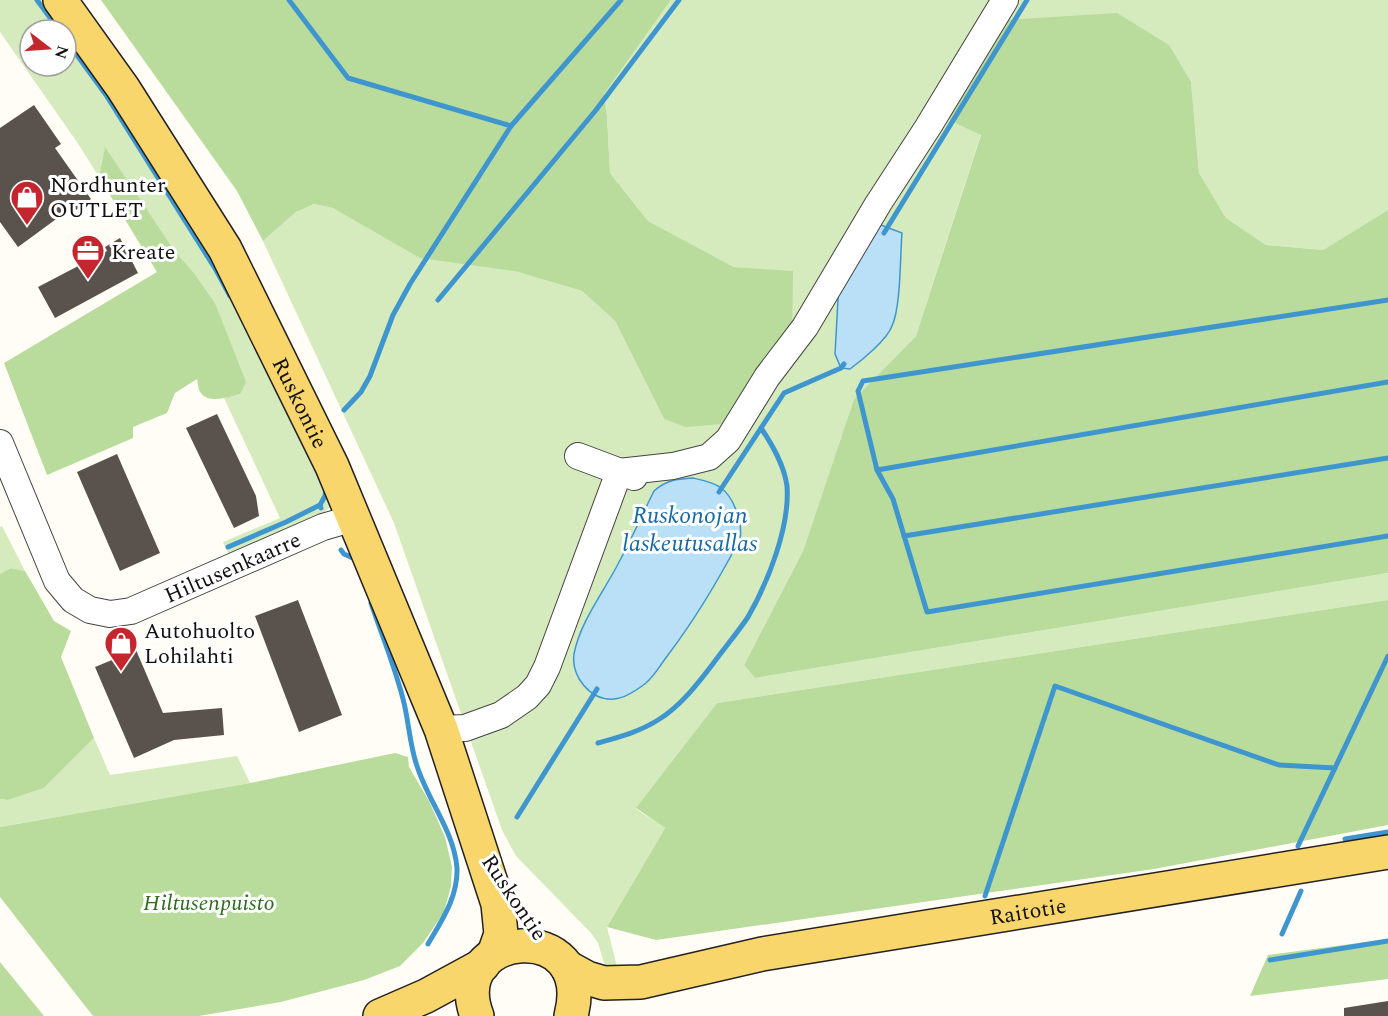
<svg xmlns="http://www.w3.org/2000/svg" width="1388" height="1016" font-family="Spectral,serif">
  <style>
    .green { fill: #d5ebbd; fill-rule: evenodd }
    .forest { fill: #b9dc9c }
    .water { fill: #b9e0f7; stroke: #3f96cf; stroke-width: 1.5 }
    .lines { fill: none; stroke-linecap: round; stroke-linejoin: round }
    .stream { stroke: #3f96cf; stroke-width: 5 }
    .building { fill: #5a524d }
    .minor-casing { stroke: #444; stroke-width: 28 }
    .major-casing { stroke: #222; stroke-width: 36 }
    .minor { stroke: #fff; stroke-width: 26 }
    .major { stroke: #f9d66b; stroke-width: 33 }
    .labels { text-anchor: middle; stroke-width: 6; stroke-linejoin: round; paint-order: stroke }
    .poi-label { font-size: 22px; fill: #111; stroke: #fff; text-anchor: start }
    .street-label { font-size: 22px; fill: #111; stroke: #fff }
    .park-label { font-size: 22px; font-style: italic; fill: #2f6b1f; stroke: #fff }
    .water-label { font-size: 24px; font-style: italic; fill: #1768a6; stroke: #fff }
  </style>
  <rect width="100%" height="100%" fill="#fffdf5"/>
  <g class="green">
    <path d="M0,0h47l174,265 113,222 -2,18 -12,11 -91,39 -6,-13 57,-24 -56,-120 16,-4 -25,-91 -21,-30 -20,-23 -69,-102 -6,29 -22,-35 -77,-110zM30,30h36v36h-36z"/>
    <path d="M671,0h717v210l-65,40 -57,-5 -40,-27 -27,-45 -8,-91 -250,35 40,17 -65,202 -62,63 -51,152 -59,114 11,13 633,-105v27l-671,103 -81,106 29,19 -58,99 12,48 -11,1 -10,-33 -7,-10 -75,-77 -14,-26 -108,-307 -131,-282 33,-29 18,-8 19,4 181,63 68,20 33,30 49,98 129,-147 -59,-5 -86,-46 -38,-48 -3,-57 -3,-22zM873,222l29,11 -4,62 -6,32 -26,30zM618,563l-24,130 -10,-7 -9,-13 5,-40z"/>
    <path d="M2,526l23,45 -14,-3 -11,6v-47z"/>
    <path d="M94,738l16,37 127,-19 13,27 -250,44v-28l8,1 36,-12z"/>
  </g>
  <g class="forest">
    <path d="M101,0h570l-67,94 3,22 3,57 38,48 86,46 59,4 -1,81 -69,72 -37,3 -22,-8 -49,-98 -33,-30 -68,-20 -94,-13 -87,-50 -19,-4 -18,8 -33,29 -26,-50z"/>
    <path d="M1117,13l52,32 22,37 8,91 27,45 40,27 57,5 65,-40v363l-633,105 -11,-13 59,-114 51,-152 62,-63 65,-201 -41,-19 64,-96z"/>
    <path d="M105,147l69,103 20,23 21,30 31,79 -6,12c-10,3 -32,10 -39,-1 -3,-3 -3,-10 -4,-14l-22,14 -8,20 -34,14v11l-86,37 -43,-112 153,-91 -58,-95z"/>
    <path d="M11,568l14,3 29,50 17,10 -10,26 33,81 -50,50 -36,12 -8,-1v-225z"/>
    <path d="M1388,600v225l-234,44 -498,71 -49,-13 58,-99 -29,-20 81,-105z"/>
    <path d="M395,753l13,4 1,10 20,34 16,36 7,30 -1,19 -7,26 -21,31 -23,23 -36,14 -83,22 -82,14h-106l-93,-119v-70l250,-44z"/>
    <path d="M1388,939v40l-138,17 18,-41z"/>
    <path d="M0,962l44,54h-44z"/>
  </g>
  <g class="water">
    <path d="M873,222l29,11c-2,24 -1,73 -10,93 -5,14 -31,35 -42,43l-9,-1 -6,-14 4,-73z"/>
    <path d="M693,478c9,2 19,4 27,9 14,10 23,36 20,52 -21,40 -44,79 -72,116 -7,9 -13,20 -22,28 -9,7 -20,15 -32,16 -24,2 -43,-23 -40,-45 6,-32 29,-61 44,-90 13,-24 24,-49 36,-73 12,-11 23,-12 39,-13z"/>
  </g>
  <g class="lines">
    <g class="stream">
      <path d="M37,0l22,30"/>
      <path d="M289,0l59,78 163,48"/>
      <path d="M66,40l40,55 110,175 14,26"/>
      <path d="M884,233l143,-233"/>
      <path d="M438,300l158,-190 83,-110"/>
      <path d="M1388,300l-525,81 -5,10 19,79 16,29 34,113 461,-76"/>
      <path d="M344,410l17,-18 9,-16 23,-61 17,-31 101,-158 110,-126"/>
      <path d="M877,470l511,-88"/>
      <path d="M719,492l65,-99 57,-25 3,-4"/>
      <path d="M321,508l-1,-3 5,-9 1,-7"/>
      <path d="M904,536l484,-78"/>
      <path d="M228,547l58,-25 34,-17"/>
      <path d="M341,550l3,4 13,6"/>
      <path d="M371,603c11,33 25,66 33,100 5,21 6,43 13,63 11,35 37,65 40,102 1,29 -15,52 -29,76"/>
      <path d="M598,743c21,-6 41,-11 60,-23 23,-14 41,-38 57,-59 11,-15 23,-29 33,-44 20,-35 42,-90 39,-131 -3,-21 -14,-40 -26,-58"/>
      <path d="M517,817l80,-128"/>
      <path d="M1345,839l43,-7"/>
      <path d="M1298,846l90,-190"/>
      <path d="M985,896l70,-210 224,79 56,3"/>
      <path d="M1282,934l19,-43"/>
      <path d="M1270,960l118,-19"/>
    </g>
  </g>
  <g class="building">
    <path d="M34,105l27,39 -6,4 36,51 -15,11 -2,-4 -56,41 -18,-25v-94z"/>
    <path d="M120,238l18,35 -83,45 -17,-31 69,-36 -2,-4z"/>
    <path d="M217,414l39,82 3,20 -25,12 -48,-100z"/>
    <path d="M117,454l43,99 -40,18 -43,-99z"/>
    <path d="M298,600l44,115 -43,17 -44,-116z"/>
    <path d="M136,650l27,63 59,-5 2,27 -50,5 -40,18 -39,-91z"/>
    <path d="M1388,1001v15h-44v-8z"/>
  </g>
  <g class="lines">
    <defs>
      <g id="minor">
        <path id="s1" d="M0,443l57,138 16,19 17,10 20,4 21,-3 192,-84 31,-9"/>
        <path d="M578,456l56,21"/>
        <path d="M441,729l24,-1 36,-13 26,-18 11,-12 9,-18 72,-195 54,-6 36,-9 19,-17 39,-63 38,-50 73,-123 50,-77 77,-127"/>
      </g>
      <g id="major">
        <path id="s2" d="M60,0l63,88 102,161 107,217 109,263 57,175 3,30 -7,20"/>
        <path id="s3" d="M567,967l20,11 17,5 37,-1 121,-28 626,-102"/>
        <path d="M380,1016l46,-20 57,-31"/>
        <path d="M477,1016c-33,-86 120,-101 94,0"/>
      </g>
    </defs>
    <use href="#minor" class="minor-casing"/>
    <use href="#major" class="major-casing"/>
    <use href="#minor" class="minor"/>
    <use href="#major" class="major"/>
  </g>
  <defs>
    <symbol id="shop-pin" viewBox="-11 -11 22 30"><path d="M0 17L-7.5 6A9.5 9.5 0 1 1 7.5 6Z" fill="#c4262e" stroke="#fff"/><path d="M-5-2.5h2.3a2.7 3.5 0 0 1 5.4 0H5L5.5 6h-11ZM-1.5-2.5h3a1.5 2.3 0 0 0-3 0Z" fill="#fff"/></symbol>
    <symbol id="office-pin" viewBox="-11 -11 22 30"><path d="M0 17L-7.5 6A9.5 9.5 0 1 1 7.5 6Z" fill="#c4262e" stroke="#fff"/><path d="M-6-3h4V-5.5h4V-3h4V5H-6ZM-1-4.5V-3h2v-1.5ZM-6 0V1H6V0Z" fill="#fff"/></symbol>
  </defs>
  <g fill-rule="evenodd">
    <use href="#shop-pin" x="8" y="178" width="38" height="52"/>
    <use href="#office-pin" x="69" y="232" width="38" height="52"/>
    <use href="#shop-pin" x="102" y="624" width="38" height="52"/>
  </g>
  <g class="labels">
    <g class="poi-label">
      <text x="50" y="192">Nordhunter<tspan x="50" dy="25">OUTLET</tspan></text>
      <text x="111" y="259">Kreate</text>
      <text x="144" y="638">Autohuolto<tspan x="144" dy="25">Lohilahti</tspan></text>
    </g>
    <g class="street-label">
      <text dy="8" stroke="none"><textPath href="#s2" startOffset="470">Ruskontie</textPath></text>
      <text dy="8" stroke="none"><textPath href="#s1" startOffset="346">Hiltusenkaarre</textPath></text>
      <text transform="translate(515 897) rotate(56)" y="8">Ruskontie</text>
      <text dy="8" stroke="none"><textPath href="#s3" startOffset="471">Raitotie</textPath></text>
    </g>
    <g class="park-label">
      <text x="209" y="910">Hiltusenpuisto</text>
    </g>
    <g class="water-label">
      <text x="690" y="523">Ruskonojan<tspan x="690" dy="28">laskeutusallas</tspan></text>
    </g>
  </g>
  <g transform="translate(48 48) rotate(107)"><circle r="28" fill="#ffffff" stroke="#a0a0a0" stroke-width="1.5"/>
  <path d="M0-4.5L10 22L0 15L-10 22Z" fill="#c4262e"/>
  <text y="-9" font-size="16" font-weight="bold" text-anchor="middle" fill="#111111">N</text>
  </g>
</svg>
